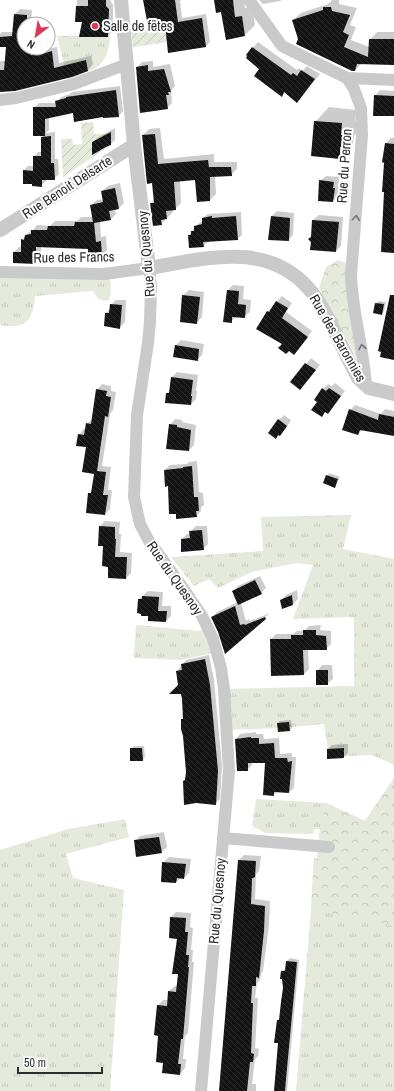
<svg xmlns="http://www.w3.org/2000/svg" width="394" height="1091" font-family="'Archivo Narrow',sans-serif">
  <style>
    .grass { fill: url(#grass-tufts) }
    .forest { fill: url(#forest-crowns) }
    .garden { fill: url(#garden-furrows) }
    .shadow { fill: #0003 }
    .building { fill: url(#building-back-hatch) }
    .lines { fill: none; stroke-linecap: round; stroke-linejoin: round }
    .minor { stroke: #cacaca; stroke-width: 12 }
    .tertiary { stroke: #cacaca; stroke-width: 14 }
    .oneway { stroke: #747474 }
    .poi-dot { fill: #da3a57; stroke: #fff; stroke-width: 1.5 }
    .labels { text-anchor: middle; stroke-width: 4; stroke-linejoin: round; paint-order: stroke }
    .poi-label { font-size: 14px; fill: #2d2d2d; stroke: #fff; text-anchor: start }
    .street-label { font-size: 14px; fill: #2d2d2d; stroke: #fff }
  </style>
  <defs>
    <pattern id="grass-tufts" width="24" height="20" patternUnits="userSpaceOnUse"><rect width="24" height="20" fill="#e5eadc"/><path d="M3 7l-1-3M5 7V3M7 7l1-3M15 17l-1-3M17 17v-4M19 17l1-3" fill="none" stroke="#c5c9bd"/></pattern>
    <pattern id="forest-crowns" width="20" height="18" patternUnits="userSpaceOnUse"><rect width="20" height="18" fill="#e5eadc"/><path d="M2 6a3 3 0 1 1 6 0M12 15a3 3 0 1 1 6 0" fill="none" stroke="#c5c9bd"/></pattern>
    <pattern id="garden-furrows" width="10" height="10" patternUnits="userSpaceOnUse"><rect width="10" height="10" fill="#e5eadc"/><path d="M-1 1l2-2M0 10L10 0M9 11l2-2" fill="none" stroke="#c5c9bd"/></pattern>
    <pattern id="building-back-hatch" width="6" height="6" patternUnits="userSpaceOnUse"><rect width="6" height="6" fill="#141414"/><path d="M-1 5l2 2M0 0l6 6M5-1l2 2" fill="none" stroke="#2e2e2e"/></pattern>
  </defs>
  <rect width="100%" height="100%" fill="#fff"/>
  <g class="grass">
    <path d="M110,35c-1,32 -16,35 -42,45l-11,-44z"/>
    <path d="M0,272l109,6c3,7 2,14 0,22 -8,2 -12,-1 -16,-9l-58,5c-1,15 -4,30 -22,30 -5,0 -9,1 -13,-2z"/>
    <path d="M351,515l-8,34 51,10v206l-22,-10 -43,2 -5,-33 -43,4 -55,2 -2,-41 130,-3v-69l-61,2 20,-54 -17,-2 -44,9 -34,16 -9,-9 -15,7 -23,-29 92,-6 -2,-34z"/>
    <path d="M136,625l64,6 8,-3 9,24 -36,8 -47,-2z"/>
    <path d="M394,778v313h-98l15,-182 3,-51 3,1 3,-30h-6l-1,5 -48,-1 -13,-7 4,-27 70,4 39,18z"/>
    <path d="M125,819l4,18 -63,17 7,24 51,12 -14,201h-110v-241l68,-21z"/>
  </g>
  <g class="forest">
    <path d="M338,260l14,5 5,93 -38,-70 7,-21z"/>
    <path d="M394,778v148l-83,-17 3,-51 3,1 3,-30 6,-26 39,18z"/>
  </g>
  <g class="garden">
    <path d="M167,28l2,14 -36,5 -2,-15z"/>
    <path d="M93,122l1,12h12l2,13 -45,30 -2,-38h11l1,6 9,-1 -1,-21z"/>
  </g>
  <g class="shadow">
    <path d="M77,0h33l3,5v26l-5,5h-27l2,-15h-7z"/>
    <path d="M144,0h38l-2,1 2,17 24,-4 4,28 -4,4 -37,6 -3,-29z"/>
    <path d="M215,0h29l1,8 7,-2 3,19 -10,10 -19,4 -5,-28z"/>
    <path d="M259,0h23l-2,1 -17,3z"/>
    <path d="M332,0h7v4l18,4 -7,17 6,2 -5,13 18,7 1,-7 7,-8h17v33l-32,-2 -7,7 -56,-31 -6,-19 8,-7 27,-9z"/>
    <path d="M20,9l12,1 -1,14h-7v24h19v2l14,-3 2,16 32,-7 2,8 -5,6 -17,6 -71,15v-30h6l1,-15h-7v-12l2,-2h11l2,-18z"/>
    <path d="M258,42l39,28 2,-2 3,3 5,-5 13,8 -23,27 -11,-10 -4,5 -35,-41z"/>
    <path d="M153,61v6l17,-3 5,22 -4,5 1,12 -5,5 -30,-41 5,-5z"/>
    <path d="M120,86l3,25 -4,5h-15l-30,-4 -25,5v13l-3,3 9,-1v27h3l1,15 -5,5h-8v2l-5,5 -8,-3h-9v-13l4,-4h6v-9l4,-5h4v-14l3,-3 -11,-27 5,-5h17l5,-6 9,-3 2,-2z"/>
    <path d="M380,90l14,1v24l-19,-19z"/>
    <path d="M329,107l27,3 -1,11h4l-1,11 -4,4 -1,7 -14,15 -24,-36z"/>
    <path d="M115,128v12l-4,4 -18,-1 4,-5z"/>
    <path d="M160,128l4,31 50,-5v8h23v7l-6,6 -16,1 1,18 -6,6 -12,1 -2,-22 -16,1 1,23 -6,6h-3l1,3 -12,12 -10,-21 4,-4 -2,-17 -10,-47 6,-6z"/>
    <path d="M391,138h3v114l-9,-61 1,-48z"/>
    <path d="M326,176l13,1 -1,19 -5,5 -13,-20z"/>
    <path d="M120,183l4,20 -5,5 -4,1 1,5 -5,5 -11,2 1,16 5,-1 1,14 -5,5 -14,-7 -47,-2v11l-5,6 -22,-11 5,-5h3v-7l9,-10h2l4,-5 13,1 5,-5h22l4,-4h13l-3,-12 6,-5 7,-1 -2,-8 6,-5z"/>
    <path d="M277,211l17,2 -1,22 -5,5 -16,-24z"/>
    <path d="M241,212l1,23 -5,4 -29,3 -5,4 -14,-11 11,-13 3,-1v-3l5,-4z"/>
    <path d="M319,215l24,2 -2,29 -5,5 -24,-14 1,-17z"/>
    <path d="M233,285l11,1 -1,13 8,1 -1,12 -6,5 -8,-1 -5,6 -3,-32z"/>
    <path d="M189,290l15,2 -2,25 -6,6 -13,-28z"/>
    <path d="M282,296l10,7 -6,9 26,19 -18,23 -11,-11 -16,-31z"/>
    <path d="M116,300h10l-1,22 -6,6 -13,-15 4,-4 1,-4z"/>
    <path d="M379,301l7,1 -2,9 -2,3 -6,-11z"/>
    <path d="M181,340l23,4 -2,11 -5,5 -21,-15z"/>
    <path d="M311,358l9,7 -20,24 -8,-7z"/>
    <path d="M177,372l21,3 -2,16h1l-1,8 -5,5 -24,-11 3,-3 2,-13z"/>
    <path d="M335,383l10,8 -17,22 -10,-11 5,-13 5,-5 4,2z"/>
    <path d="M102,384l9,2v5l5,1 -3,18 -3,4 -8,52 9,1 -3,23h4l-2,19 -5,5 -16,-20 4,-4 2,-17 -8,-27 -8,-11 5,-6 2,1 1,-6 5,-5 5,-29z"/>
    <path d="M355,405l26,9 4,-5 9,2v24l-31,-6 -5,5 -8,-24z"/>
    <path d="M284,415l7,5 -6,10 -9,8 3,-18z"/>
    <path d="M175,419l7,1v2l14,3 -2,20 -5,5 -19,-25z"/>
    <path d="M197,461l2,31 4,1 1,12 -3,2v4l-5,5 -31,-46 5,-5 17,-1 2,-2z"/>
    <path d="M329,473l11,4 -6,10 -10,-4z"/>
    <path d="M105,521l15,1 -1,12h2l-1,18 12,1 -1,20 -5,5 -17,-12 -9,-40z"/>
    <path d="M196,526h11l1,18 -5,5 -21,-10 5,-5h3v-2z"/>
    <path d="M260,576l6,12 -5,5 -20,10 5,18 3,-2 1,2 20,-8 -45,39 -6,-20 -7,-14 5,-6 21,-10 -5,-11 5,-5z"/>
    <path d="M297,590l1,9 -5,5 -12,-4 5,-5z"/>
    <path d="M148,591l15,1 -1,14h9v10l-5,5 -17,-6 -10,-16z"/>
    <path d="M321,625l-1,5 11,1v13l-5,5h-18l1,20 -5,5 -33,-35 5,-5h17l4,-3h7l5,-5z"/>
    <path d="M209,655l5,25 8,86 -2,33 -5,5 -31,-23 2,-3 1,-6 -5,-52 2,-2 -3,-25 -2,-8 -2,-14 9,-11z"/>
    <path d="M322,665h10l1,14 -6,5 -10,-13z"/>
    <path d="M291,720l1,8 -2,2 -12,-7 2,-2z"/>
    <path d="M256,732v2h7l1,5 15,-1 1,16 12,-1v4h4l-2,31 -5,4h-12l-4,3 -6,-33h-15v3l-5,5 -11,-31 4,-5z"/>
    <path d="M348,744v9l-4,4 -16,-8 4,-4z"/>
    <path d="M134,746h10l1,11 -2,3 -12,-11z"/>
    <path d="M164,832l3,15 -6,5 -26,-11 5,-5z"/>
    <path d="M244,855l17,1 -2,15 -3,3 -1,25 15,2 -1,24 -6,46 -2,3 -1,6 -3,3 -2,15h3l-3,50 4,1 -1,7 -3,3 -3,25h4v7h-35l18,-231z"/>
    <path d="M169,857l22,2 -2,14 -5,5h-3l-5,4 -13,-19z"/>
    <path d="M176,912l15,1 -1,14 3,1 -2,22h2l-1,12h2l-6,71 -3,3 -2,23h3l-1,9 -5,6 -16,-12 -5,-27 -1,-30 5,-5h6v-9l6,-5h3v-48l-7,-21z"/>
    <path d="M290,958l9,2 -12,131h-15l3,-1 5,-48 -2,-22 3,-3 3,-29 -2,-17 5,-3v-7z"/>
  </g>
  <g class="building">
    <path d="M88,0h18v6l3,3 -1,28h-29l3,-15h-7l1,-16h12z"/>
    <path d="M143,0h32l3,22 24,-4 4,29 -38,6 -3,-29 -17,2z"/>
    <path d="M214,0h19l2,17 7,-1 3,20 -19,4 -5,-28 -5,1z"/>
    <path d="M323,7h8l1,4 18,4 -7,17 6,3 -5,12 24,10 1,-18h25v26l-37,-1 -2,7h-3l-56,-27 2,-5 -6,-19 31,-10z"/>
    <path d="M14,14l13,1v9h-3v24h14v7l14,-4 2,17 32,-8 2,11 -16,6 -57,14 -15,1v-22h4l2,-23h-6v-10l12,-1z"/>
    <path d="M252,47l39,28 2,-2 4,3 4,-6 14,9 -18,24 -13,-11 -2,5 -28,-21 5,-7 -13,-11 1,-2 -1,-1z"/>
    <path d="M148,65v6l16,-2 7,23h-3l1,3h-3l2,14 -28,4 -4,-46z"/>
    <path d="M116,90l3,27 -16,1v-1l-29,5 -1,-9 -28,6v17h-12v-29h23l-1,-6 11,-3v-1z"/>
    <path d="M374,95l20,1v20h-21z"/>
    <path d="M314,121l28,2 -1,12h4l-1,12h-4v12l-29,-3z"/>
    <path d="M111,132v13l-5,2 -14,8v-13z"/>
    <path d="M155,134l3,30 50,-4 1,7h22l1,9 -22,1v24l-13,1 -2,-22 -21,2 2,28 -10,1 1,8 -6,1 1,5 -9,1 -3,-23h4l-2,-20 -5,1 -5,-49z"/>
    <path d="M51,136v27h3l1,17h-13v7l-10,-1v-2h-9v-14l10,1v-15h8v-19z"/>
    <path d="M385,143l9,1v109l-13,-1 3,-60h-2l2,-29 -2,-1z"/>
    <path d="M319,180l15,2 -1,6h2l-2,14 -15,-1z"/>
    <path d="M115,188l4,21 -10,2 2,9 -17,3 2,19 5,-1 1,15 -14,1v-8l-52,-2v17l-23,-1v-11h8v-13l3,1 1,-5 6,-1v-4h16l1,-4h26l1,-4h18l-3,-17 13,-3 -2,-11z"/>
    <path d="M212,216v2l24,-2 2,24 -35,2 1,5 -15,1 -1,-13h3v-4h3v-5l8,-2v-6z"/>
    <path d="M271,216l19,2 -1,23 -21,-1z"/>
    <path d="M312,220l27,2 -3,30 -26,-2 1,-8 -3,-3 3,-2z"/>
    <path d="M227,290l12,1 -1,13 8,1 -1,13 -13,-1v6l-9,-1z"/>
    <path d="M182,295l18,2 -3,27 -17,-2z"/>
    <path d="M390,295h4v65l-14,-3 1,-5 -3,-1z"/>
    <path d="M276,301l12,7 -6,10 26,19 -14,18 -5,-4 -3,3 -8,-6 4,-4 -26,-15 11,-18 2,1z"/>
    <path d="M375,303l9,1 -2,11 -9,-2z"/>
    <path d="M110,304l12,1 -2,24 -16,-3 1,-13h4z"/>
    <path d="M175,345l24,4 -1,12 -25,-4z"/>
    <path d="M305,363l11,7 -16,20 -10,-8z"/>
    <path d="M171,377l22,3 -2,16h1l-1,9 -26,-2 1,-10h3z"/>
    <path d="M322,388l4,3 3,-3 12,8 -13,18 -3,-2 -3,5 -11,-7 6,-8 -3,-2z"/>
    <path d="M96,389l11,2 -1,5 5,1 -3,20 -3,-1 -8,55 9,1 -3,23h5l-3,20 -19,-2 2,-20h3l3,-19 -12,-2 4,-25 -10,-1 2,-12 6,1 2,-12 5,1z"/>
    <path d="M349,409l29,11 1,-6 15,3v19l-34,-6 -2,5 -16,-5z"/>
    <path d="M278,419l9,7 -7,10 -2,-1 -2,4 -8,-6z"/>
    <path d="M169,424l8,1v2l14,3 -2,21 -23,-2z"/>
    <path d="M192,466l2,31h4l1,14h-3l1,6 -21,2v-5h-7l-1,-28 -3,1 -1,-17 19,-2v-1z"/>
    <path d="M326,475l12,4 -3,9 -12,-5z"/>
    <path d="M99,526l16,1v12h1l-1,18h12l-1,22 -18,-1v-11l-6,-1 1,-20h-5z"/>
    <path d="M202,530l2,20 -23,2v-13l9,-1 -1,-7z"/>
    <path d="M255,580l7,14 -24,11 -6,-14z"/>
    <path d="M292,595l1,10 -11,4 -2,-9z"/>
    <path d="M142,596l17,1 -1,14h9l-1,11 -18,-1v-5h-7v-2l-4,-1 1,-14h4z"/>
    <path d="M235,606l5,19 4,-1 1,1 20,-8 1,2 -41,35 -7,-22 -7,-15z"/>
    <path d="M303,630h13v5l10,1 1,14h-24l1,25 -33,1 -1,-37h21v-4h12z"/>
    <path d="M205,659l5,26 8,86 -2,34 -20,-2 -12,2 -1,-24 2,-1 1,-8 -3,-36 -2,-7v-10h2l-1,-21 -1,-4h-12l9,-9 -2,-14 6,-1 -1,-6z"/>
    <rect x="316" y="670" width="12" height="15"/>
    <path d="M289,722l1,9 -12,1 -1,-9z"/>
    <path d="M251,737v1h8v6l15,-1 1,15h12l1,4 4,-1 -3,32 -15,-1v4l-11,-1 2,-32h-17v8h-11l-2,-32z"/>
    <path d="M130,748h12l1,13h-13z"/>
    <path d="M344,748v10l-17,1v-10z"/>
    <path d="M159,837l3,16 -26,4 -2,-17z"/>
    <path d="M238,860l18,1 -1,16 -4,2h1l-1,25 14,2 -1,25 -5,47 -3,-1v9h-4l-1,17h2l-2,50 3,1 -1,8h-3l-3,29h-28z"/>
    <path d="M162,862l24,2 -2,15 -7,-1 -1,5 -15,-1z"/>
    <path d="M170,917l16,1 -1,14h3l-2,23h3l-1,12h1l-6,72h-2l-3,25h3l-1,11 -18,-2 1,-10 -7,-1 2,-26 -4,-1 3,-30 10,1 1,-15 8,1 2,-18h-6l5,-35 -8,-1z"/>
    <path d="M286,961l11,1 -11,117 -1,12h-11l4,-48h-4l3,-23h2l2,-18 2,-14 -1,-9h-2l1,-8h4z"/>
  </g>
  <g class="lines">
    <g class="minor">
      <path d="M249,0l33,46 65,32 7,11 7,19 1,27 -11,140c1,37 13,74 15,111"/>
      <path d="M347,78l47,2"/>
      <path d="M0,100l16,-2 58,-14 53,-20"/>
      <path d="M0,272l104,2 45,-6 2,19 -1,35 -2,21 -11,72 -3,82 6,27 9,17 32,44 21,31 11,23 8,29 3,21 5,82 -28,320"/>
      <path d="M223,838l106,9"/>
    </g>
    <g class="tertiary">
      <path d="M121,0l13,145 15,123c59,-10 123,-29 165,27 7,9 12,19 17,29 9,18 18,37 27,54l11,10 25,6"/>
      <path d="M0,230l134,-85"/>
    </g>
  </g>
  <defs><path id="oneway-chevron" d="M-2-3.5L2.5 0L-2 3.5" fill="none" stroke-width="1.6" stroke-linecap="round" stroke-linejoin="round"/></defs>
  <g class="oneway">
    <use href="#oneway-chevron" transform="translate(356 218) rotate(-85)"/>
    <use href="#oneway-chevron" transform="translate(362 347) rotate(-100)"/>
  </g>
  <circle class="poi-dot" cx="95" cy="26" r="4"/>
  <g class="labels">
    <g class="poi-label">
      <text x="103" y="31">Salle de fëtes</text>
    </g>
    <g class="street-label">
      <text transform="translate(344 166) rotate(-86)" y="5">Rue du Perron</text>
      <text transform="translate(67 187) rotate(-33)" y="5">Rue Benoit Delsarte</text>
      <text transform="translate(146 254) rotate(-95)" y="5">Rue du Quesnoy</text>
      <text transform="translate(74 257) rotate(-1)" y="5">Rue des Francs</text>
      <text transform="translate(338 338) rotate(60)" y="5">Rue des Baronnies</text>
      <text transform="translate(175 578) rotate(55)" y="5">Rue du Quesnoy</text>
      <text transform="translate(217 901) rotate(-85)" y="5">Rue du Quesnoy</text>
    </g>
  </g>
  <g transform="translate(36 36) rotate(211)"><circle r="19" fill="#ffffff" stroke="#ababab"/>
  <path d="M0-3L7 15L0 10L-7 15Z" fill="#da3a57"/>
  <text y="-6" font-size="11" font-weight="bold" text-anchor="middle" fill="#2d2d2d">N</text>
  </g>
  <path d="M18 1067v6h84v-6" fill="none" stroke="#2d2d2d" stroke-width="2"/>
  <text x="24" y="1067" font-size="12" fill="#2d2d2d" stroke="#ffffff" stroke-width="3" paint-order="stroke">50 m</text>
</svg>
